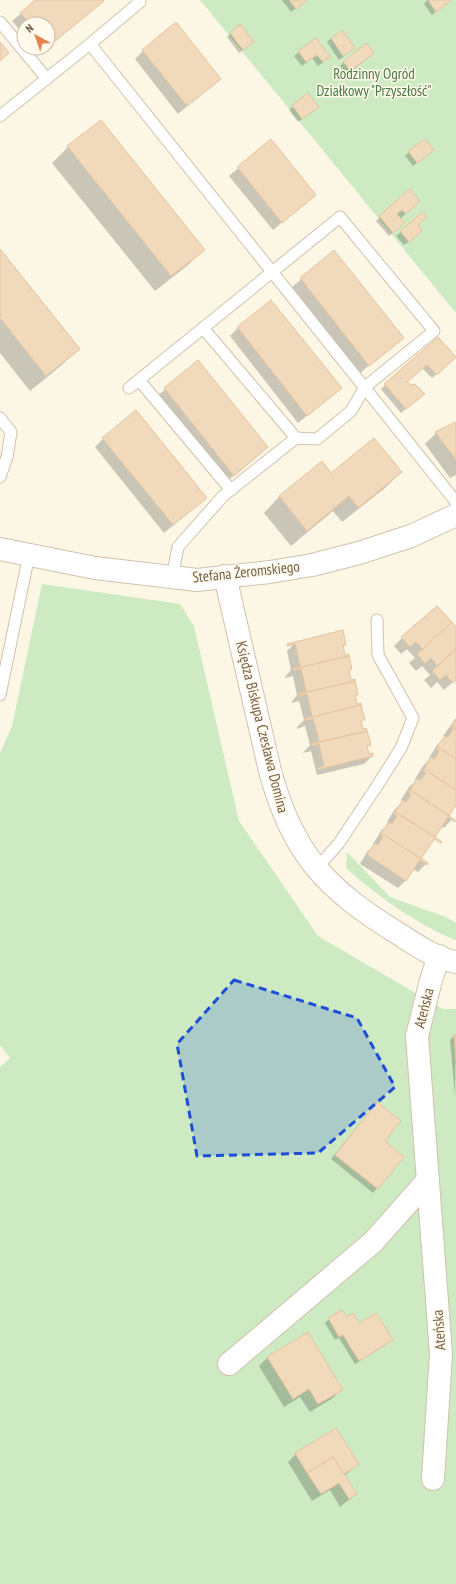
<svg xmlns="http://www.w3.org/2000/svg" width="456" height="1584" font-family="'PT Sans Narrow',sans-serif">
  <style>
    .green { fill: #cdeac3 }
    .shadow { fill: #0003 }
    .building { fill: #f1dabc; stroke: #e4c39d }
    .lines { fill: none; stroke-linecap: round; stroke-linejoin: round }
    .lane-casing { stroke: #d0c2ae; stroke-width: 13 }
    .street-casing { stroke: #d0c2ae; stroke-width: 24 }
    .lane { stroke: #fff; stroke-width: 11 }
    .street { stroke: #fff; stroke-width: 22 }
    .marked { fill: #1d4ed8; fill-opacity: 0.2; stroke: #1d4ed8; stroke-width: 3; stroke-dasharray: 8 5; stroke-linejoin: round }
    .labels { text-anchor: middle; stroke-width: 3; stroke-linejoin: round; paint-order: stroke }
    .park-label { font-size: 15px; fill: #4a7a42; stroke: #fffaeb }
    .street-label { font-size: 15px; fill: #75604a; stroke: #fffaeb }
  </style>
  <rect width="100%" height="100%" fill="#fcf7e5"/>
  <g class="green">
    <path d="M200,0h256v313l-1,-1z"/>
    <path d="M42,584l138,20 14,22 45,195 79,115 125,73h13v575h-456v-517l10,-9 -10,-13v-292l12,-27z"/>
    <path d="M347,852l43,45 56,20 10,6v17c-35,-13 -82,-46 -110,-72z"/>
  </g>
  <g class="shadow">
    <path d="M37,0h65l-8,9 -46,38v-23h-24v11l-12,-14z"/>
    <path d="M282,0h25l-16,12z"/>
    <path d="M427,0h23l-18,15 -8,-11z"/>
    <path d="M231,33l17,13 -9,7 -12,-16z"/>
    <path d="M331,38l23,10 -15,12 -12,-18z"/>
    <path d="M316,39l9,22 -7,5 -6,-8 -10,8 -8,-10z"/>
    <path d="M35,48h11l-6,5z"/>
    <path d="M143,51l77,28 -42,35 -43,-55z"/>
    <path d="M369,57l-22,18 -7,-9 4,-4z"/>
    <path d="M308,95l5,16 -15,11 -9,-12z"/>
    <path d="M101,121l102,129 -15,15 -33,26 -103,-128 16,-16z"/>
    <path d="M270,141l44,54 -41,35 -44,-54z"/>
    <path d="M409,152l19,2 -15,12 -8,-10z"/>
    <path d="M415,205l-15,14 -1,8 -10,9 -13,-15 4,-4z"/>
    <path d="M423,213l-6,13v9l-13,10 -8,-9z"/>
    <path d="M0,250l79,98 -16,16 -33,27 -30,-38z"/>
    <path d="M334,252l68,86 -42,35 -68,-86z"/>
    <path d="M238,328l103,60 -43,35 -68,-87z"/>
    <path d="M438,338l17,19 -23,21 -10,-10 -16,14 13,16 -18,15 -20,-24z"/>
    <path d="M198,362l60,93 -33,28 -69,-86z"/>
    <path d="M456,423v52l-6,3 -25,-34 11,-11z"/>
    <path d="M103,439l103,59 -42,35 -69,-86z"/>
    <path d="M322,463l9,11 70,-2 -16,16 -43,34 -9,-11 -42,35 -27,-33 15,-16z"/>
    <path d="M456,628v51l-12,11 -7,-8 -6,6 -7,-8 6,-5 -8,-9 -6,5 -7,-8 6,-5 -8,-9 -6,5 -7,-8 8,-8z"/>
    <path d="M295,643l50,1 -3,3 2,9 7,13 -3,3 2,9 7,13 -3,3 2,8 7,14 -3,3 2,9 8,14 -4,3 2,7 4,1 -8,8 -47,11 -6,-24 -8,2 7,-8 -5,-19 -8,3v-2l7,-7 -5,-19 -8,2 6,-8 -4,-19 -8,2v-1l6,-7 -4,-19z"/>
    <path d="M456,718v87h-1l-7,11 4,3 -8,9 -3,-2 -24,38 4,-4 5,4 -8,8 -5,-3 -7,11 -8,8 -38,-24 7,-12 8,-7 -2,-1 8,-13 8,-7 -2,-2 8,-13 8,-7 -2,-2 8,-13 8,-7 -2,-1 8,-13 7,-7 -1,-1 8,-13 8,-8 -2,-1z"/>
    <path d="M454,1036h2l-1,61 -5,-57z"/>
    <path d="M373,1107l11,34 19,16 -30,36 -42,-34z"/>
    <path d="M346,1318l13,6 32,16 -4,4 -32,20 -16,-26 -4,2 -10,-17 4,-4z"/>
    <path d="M307,1334l34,55 -8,9 -23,14 -10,-15 -16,10 -25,-41 8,-8z"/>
    <path d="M296,1454l62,10 -14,12 12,18 -16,13 -10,-17 -18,11 -24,-39z"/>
  </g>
  <g class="building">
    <path d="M35,0h68l1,1 -55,45 -1,-22h-18l-10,-11z"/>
    <path d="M289,0h18l-11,9z"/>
    <path d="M428,0h23l-15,12z"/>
    <path d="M176,22l45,57 -34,27 -45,-56z"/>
    <path d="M240,24l14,18 -11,8 -13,-17z"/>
    <path d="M342,30l13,18 -12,8 -12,-18z"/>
    <path d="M316,38l14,19 -7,5 -6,-7 -11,7 -8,-11z"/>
    <path d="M0,42l9,11 -9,8z"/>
    <path d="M366,43l8,10 -23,18 -8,-9z"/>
    <path d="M308,93l11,14 -17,12 -10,-14z"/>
    <path d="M101,120l104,130 -34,26 -104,-130z"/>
    <path d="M271,139l45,56 -34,28 -45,-56z"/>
    <path d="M425,139l9,11 -17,13 -9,-12z"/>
    <path d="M410,189l10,12 -14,13 -4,-4 -5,4 8,9 -12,10 -14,-17z"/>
    <path d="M423,212l4,5 -9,8 4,6 -13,11 -9,-11z"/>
    <path d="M0,249l80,100 -34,27 -46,-58z"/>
    <path d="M334,250l70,88 -35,28 -69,-88z"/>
    <path d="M271,300l71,88 -35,28 -70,-89z"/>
    <path d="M438,337l18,20 -19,18 -10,-10 -20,17 4,3 4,-1 10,10 -19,15 -22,-25z"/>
    <path d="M198,360l70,87 -34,29 -70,-88z"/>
    <path d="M136,410l71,88 -34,27 -71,-87z"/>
    <path d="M456,422v38l-21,-28z"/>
    <path d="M374,438l28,34 -44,36 -9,-12 -42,35 -28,-35 43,-35 9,12z"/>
    <path d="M437,606l15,16 -29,27 -7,-7 -6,5 -9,-10z"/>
    <path d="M452,622l4,5v22l-19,17 -6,-8 -6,6 -8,-10z"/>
    <path d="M343,630l3,15h-3l2,10 4,-1v2l-56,13 -1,-1 8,-2 -5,-22 -8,2v-2z"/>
    <path d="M456,649v31l-3,3 -7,-8 -6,5 -8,-9z"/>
    <path d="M349,656l3,13 -3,1 2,10 4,-1v2l-56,13v-1l7,-2 -5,-22 -8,2v-2z"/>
    <path d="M355,681l3,14h-3l2,9 4,-1v2l-56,14v-1l7,-2 -5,-22 -8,2v-2z"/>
    <path d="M361,705l4,15h-4l2,9 3,-1 1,3 -56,13v-1l8,-2 -6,-22 -8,2v-2z"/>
    <path d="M456,719v10l-4,-3z"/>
    <path d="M452,726l4,3v30l-19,-12 8,-11 3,1 5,-8 -3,-2z"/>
    <path d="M367,731l4,14 -4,1 2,8 4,-1v3l-56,14v-2l7,-2 -5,-22 -8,2v-2z"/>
    <path d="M437,747l19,12v31l-32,-21 7,-12 3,2 5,-8 -3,-2z"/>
    <path d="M424,769l32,21v15l-7,11 -39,-26 7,-12 3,2 6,-7 -3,-2z"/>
    <path d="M410,790l45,30v2l-7,-5 -13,20 -40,-25 8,-12 3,2 5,-8 -3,-2z"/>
    <path d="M395,812l40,25 7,5 -1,1 -7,-4 -13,20 -40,-26 8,-11 3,2 5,-8 -3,-2z"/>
    <path d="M381,833l47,30 -1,2 -7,-5 -14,21 -39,-26 8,-12 3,2 5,-8 -3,-2z"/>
    <path d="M454,1035h2v25z"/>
    <path d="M377,1102l24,19 -16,20 19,16 -26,32 -43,-34z"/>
    <path d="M342,1310l5,7 6,-4 7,10 16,-10 17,27 -34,21 -16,-26 -4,2 -11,-19z"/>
    <path d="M308,1332l35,58 -25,14 -9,-15 -16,10 -26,-42z"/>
    <path d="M336,1428l23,36 -15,10 -11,-17 -26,16 -12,-20z"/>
    <path d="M333,1457l24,37 -8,5 -10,-16 -18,11 -14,-21z"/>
  </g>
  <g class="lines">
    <defs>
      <g id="lane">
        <path d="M0,22l47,57"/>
        <path d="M90,44l366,458"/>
        <path d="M0,116l90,-72 50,-42 -2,-2"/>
        <path d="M203,328l93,110"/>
        <path d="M139,380l92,110"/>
        <path d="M129,388l211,-171 94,114 -69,56 -14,24 -34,28 -21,-1 -73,58 -45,51 -6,31"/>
        <path d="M0,418l11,14 -4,25 -7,20"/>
        <path d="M0,695l29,-140"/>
        <path d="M315,867l11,-9 13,-15 38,-57 24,-38 12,-30 -35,-63 -1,-35"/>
      </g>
      <g id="street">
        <path d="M0,549l95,19 102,12 73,-8 42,-7 47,-12 52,-17 45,-21"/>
        <path d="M225,576l45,195c23,84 56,118 129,163 17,11 37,25 57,28"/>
        <path d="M229,1364l144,-122 55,-62"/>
        <path d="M433,1479l8,-125 -24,-318 14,-56 8,-24"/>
      </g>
    </defs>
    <use href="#lane" class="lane-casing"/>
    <use href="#street" class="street-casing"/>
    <use href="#lane" class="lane"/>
    <use href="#street" class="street"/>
  </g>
  <path class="marked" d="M234,980l123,38 38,69 -77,66 -121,3 -20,-112z"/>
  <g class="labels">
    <g class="park-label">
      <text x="374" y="79">Rodzinny Ogród<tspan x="374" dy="17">Działkowy "Przyszłość"</tspan></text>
    </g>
    <g class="street-label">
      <text transform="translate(246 572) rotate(-6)" y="5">Stefana Żeromskiego</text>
      <text transform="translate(262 727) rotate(76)" y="5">Księdza Biskupa Czesława Domina</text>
      <text transform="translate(424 1008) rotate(-76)" y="5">Ateńska</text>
      <text transform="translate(439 1330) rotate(-94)" y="5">Ateńska</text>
    </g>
  </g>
  <g transform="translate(36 36) rotate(320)"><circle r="19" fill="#fffaeb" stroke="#c8bcab"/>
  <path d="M0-3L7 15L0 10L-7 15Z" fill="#e5854b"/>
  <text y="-6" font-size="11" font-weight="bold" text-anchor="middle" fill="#75604a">N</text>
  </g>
</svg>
